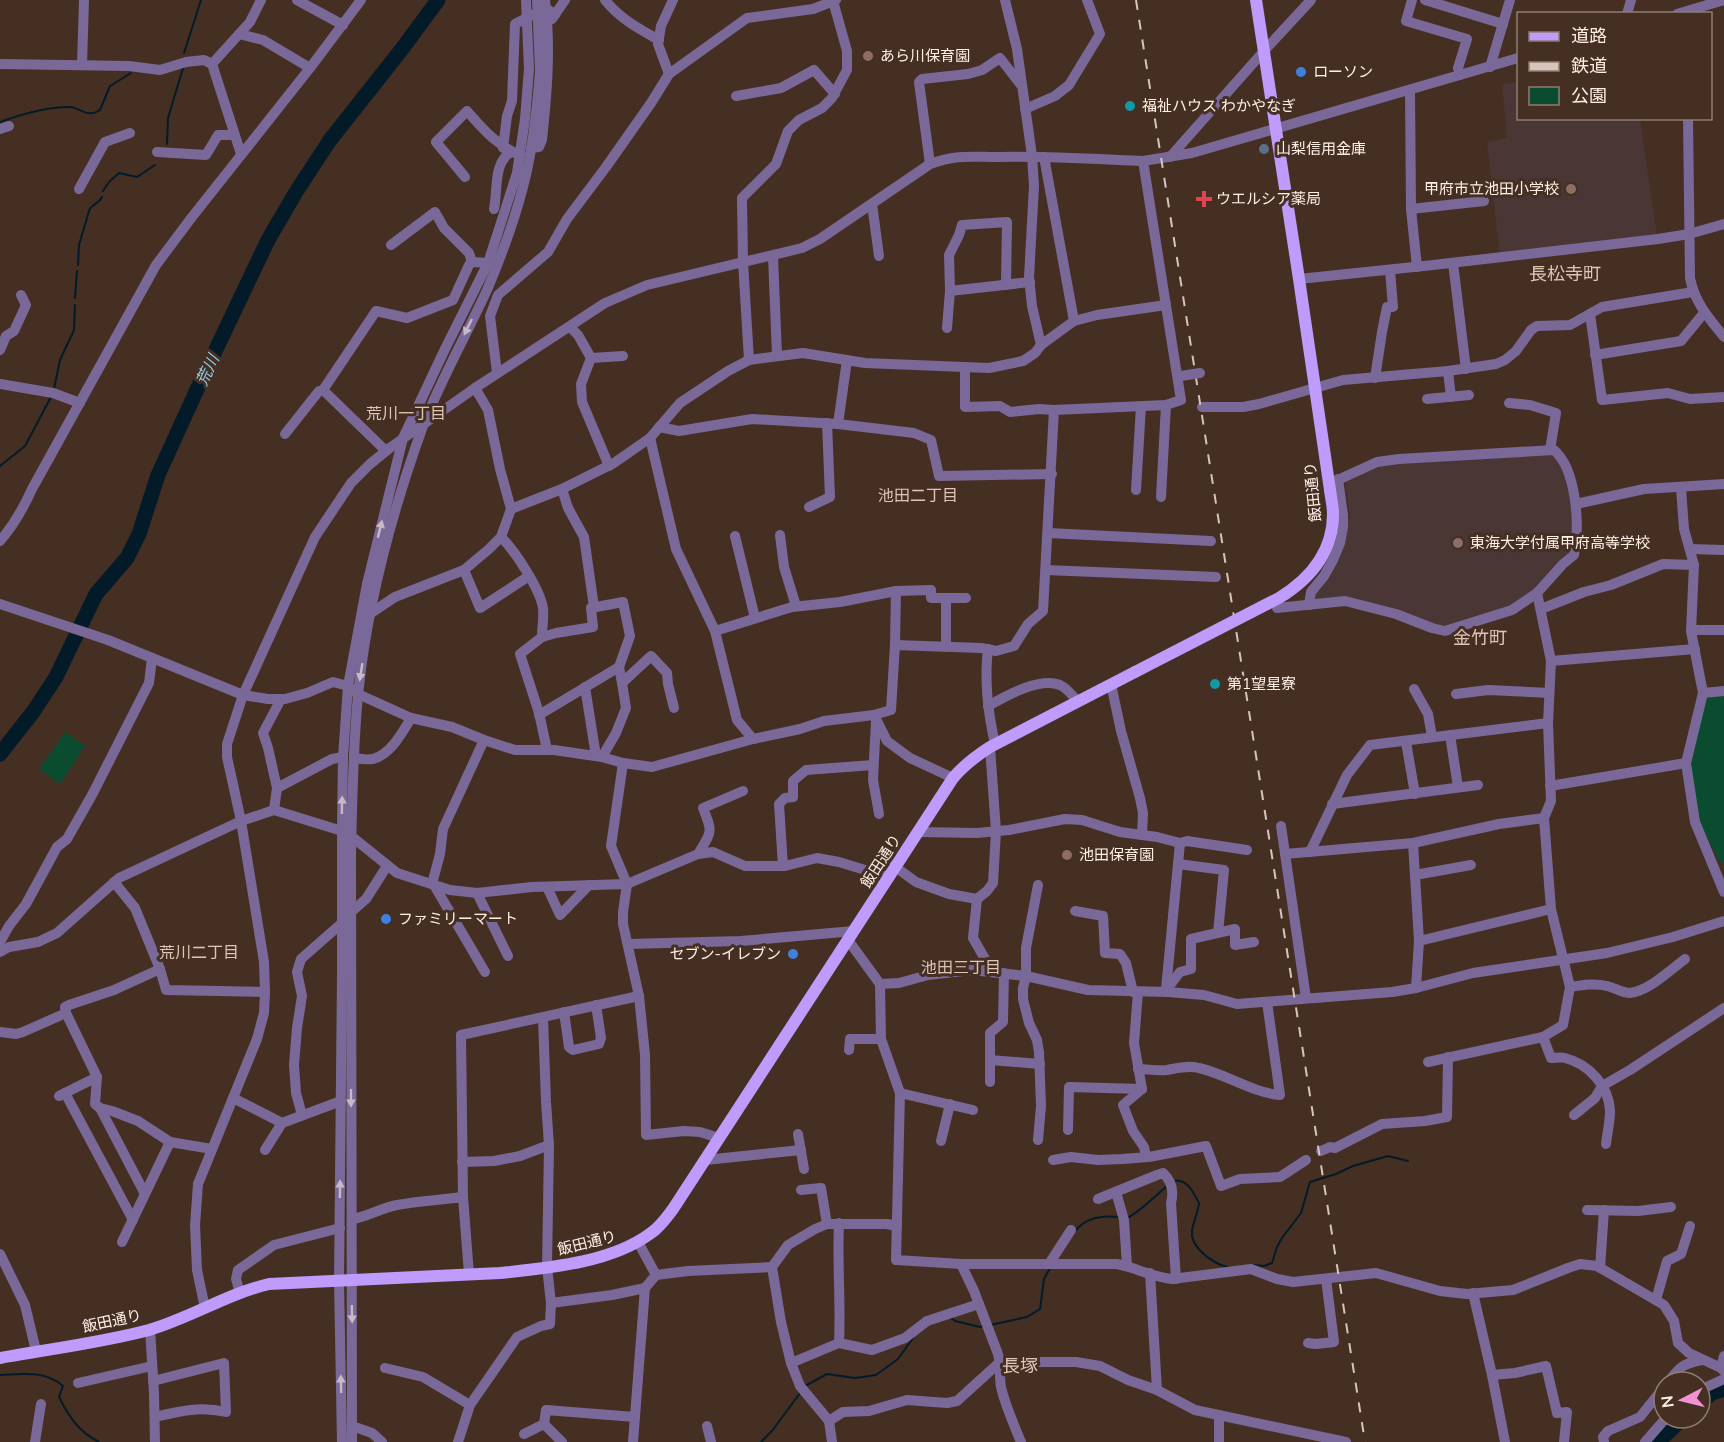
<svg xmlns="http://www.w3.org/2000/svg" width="1724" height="1442" font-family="Mulish,'Noto Sans JP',sans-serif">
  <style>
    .education { fill: #4b3636 }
    .green { fill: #0b4c31 }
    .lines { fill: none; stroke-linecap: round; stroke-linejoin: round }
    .stream { stroke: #031b29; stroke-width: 2 }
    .river { stroke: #031b29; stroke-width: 15 }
    .minor { stroke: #7a6998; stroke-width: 10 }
    .major { stroke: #bf9bfb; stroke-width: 12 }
    .rail { stroke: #d6c5bd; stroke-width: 2; stroke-dasharray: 10 10; stroke-linecap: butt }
    .minor-bridge { stroke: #7a6998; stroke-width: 10 }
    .major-bridge { stroke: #bf9bfb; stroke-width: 12 }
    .oneway { fill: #c9b9c7 }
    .education-dot { fill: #8d6e63; stroke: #452f23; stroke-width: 2 }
    .shop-dot { fill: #3f7fe0; stroke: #452f23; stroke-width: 2 }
    .culture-dot { fill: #0f9aa8; stroke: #452f23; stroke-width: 2 }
    .service-dot { fill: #5c6f8a; stroke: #452f23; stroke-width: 2 }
    .health-dot { fill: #e0444e; stroke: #452f23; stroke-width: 2 }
    .labels { text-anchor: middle; stroke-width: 6; stroke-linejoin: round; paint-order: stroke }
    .poi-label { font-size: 15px; fill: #feefe7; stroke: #452f23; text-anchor: start }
    .street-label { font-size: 15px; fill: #feefe7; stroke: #452f23 }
    .water-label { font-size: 16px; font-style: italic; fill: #92cdf2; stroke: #452f23 }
    .neighbourhood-label { font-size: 16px; fill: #e0c5b5; stroke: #452f23 }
    .quarter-label { font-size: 18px; fill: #e0c5b5; stroke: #452f23 }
  </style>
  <rect width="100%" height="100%" fill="#452f23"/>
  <g class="education">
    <path d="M1518,82v36l122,1 17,117 -157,20 -13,-114 20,-4 -5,-54z"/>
    <path d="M1550,454l6,2 15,35 2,57 -32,36 -30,21 -64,21 -14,-2 -48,-16 -69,-6 -1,-9 32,-74 3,-1 -5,-37 34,-16z"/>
  </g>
  <g class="green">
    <path d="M1724,695v166l-4,2 -19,-38 -12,-62 16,-62 3,-4z"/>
    <path d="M65,732l20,14 -25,38 -21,-15z"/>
  </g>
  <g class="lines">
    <g class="stream">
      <path d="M184,53l17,-53"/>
      <path d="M0,122c22,-8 45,-15 69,-15 12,0 17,12 31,3l10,-24 21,-13"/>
      <path d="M167,144l1,-26 15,-50"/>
      <path d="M103,191l6,-9 10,-9 18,4 18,-12"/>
      <path d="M78,265l1,-20 10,-34c2,-7 10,-7 13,-14"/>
      <path d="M75,298l2,-27"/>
      <path d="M54,389l6,-29 14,-30 1,-25"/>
      <path d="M0,466l25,-20 26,-49"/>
      <path d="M1174,1181c14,-2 19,11 25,22 -1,10 -6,19 -7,28 -2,17 21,32 35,36"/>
      <path d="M1127,1218c14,-7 28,-22 40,-32"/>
      <path d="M1075,1231c11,-14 27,-16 44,-14"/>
      <path d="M1254,1265l10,1 8,-3 5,-16 5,-9 19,-25 9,-31 26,-8 17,-8 35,-10 20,5"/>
      <path d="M950,1317l5,4 25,6 4,-1"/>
      <path d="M990,1325l37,-8 13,-8 4,-30 6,-11"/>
      <path d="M0,1375c23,-1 44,-5 63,11l-4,11c10,20 20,35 40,45"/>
      <path d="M805,1386l22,-12 28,4 21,-3 22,-16 15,-21"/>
      <path d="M761,1442l11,-11 28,-38"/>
    </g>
    <g class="river">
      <path d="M0,754l33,-42 23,-35 40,-83 31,-36 12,-24 19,-59 42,-92 68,-143 28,-48 34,-52 72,-91 36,-49"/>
      <path d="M1700,1403l12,-10 12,-4"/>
      <path d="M1658,1442l25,-24"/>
    </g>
    <g class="minor">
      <path d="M297,0l46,25"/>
      <path d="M605,0c14,18 34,29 54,40"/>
      <path d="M1005,0l12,49 15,107 2,30 -5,91 3,29 9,39"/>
      <path d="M1412,0l-6,21 61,18 -9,29 2,7"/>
      <path d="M1425,0l78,24"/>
      <path d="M1627,14l4,-14"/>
      <path d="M1677,14l47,-14"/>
      <path d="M552,19l13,-19"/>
      <path d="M239,34l24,6 47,28"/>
      <path d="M0,64l129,2 31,4 26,-8 18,-2 8,4 38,-42 11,-22"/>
      <path d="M212,64l29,90"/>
      <path d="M82,65l2,-65"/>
      <path d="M1490,67l20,-67"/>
      <path d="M669,74l-11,-30 3,-18 12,-26"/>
      <path d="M1410,90l1,119 6,58"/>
      <path d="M736,96l45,-8 33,-18 21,24"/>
      <path d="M1025,109l30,-13 14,-11 31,-51 -13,-34"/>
      <path d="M1688,118l2,160c5,25 18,39 34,59"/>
      <path d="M0,129l9,-3"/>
      <path d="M503,148l4,-32 5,-15 3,-77 31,-16 9,7"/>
      <path d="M531,148l8,-1 3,-7c5,-47 9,-93 3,-140"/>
      <path d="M157,152l49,3 12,-20h15"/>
      <path d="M1044,157l30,164"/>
      <path d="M1170,157l94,-106 47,-51"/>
      <path d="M930,164l-11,-82 3,-3 46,-5 14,-4 18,-12 21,27"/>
      <path d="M465,177l-29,-35 31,-31c16,18 30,35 53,44"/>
      <path d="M79,189l26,-47 25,-9"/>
      <path d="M872,204l7,52"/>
      <path d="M494,209c4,-19 -1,-46 17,-57"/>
      <path d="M1411,209l73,-8"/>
      <path d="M391,245l44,-33 9,16 25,25 3,9"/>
      <path d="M773,256l4,100"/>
      <path d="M1453,263l13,106"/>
      <path d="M1299,279l134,-14 225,-26 31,-5 35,-10"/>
      <path d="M950,291l-1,-36 10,-20 3,-10 45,-3 -1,63"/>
      <path d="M1590,314l12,86 66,-7 22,6 34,-2"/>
      <path d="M570,327l8,8 13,23 -10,26 1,18 27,64"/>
      <path d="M947,328l3,-37 80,-9"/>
      <path d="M0,350l6,-14 8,-5 12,-26 -5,-10"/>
      <path d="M1595,355l86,-14 23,-28"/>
      <path d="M591,358l32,-2"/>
      <path d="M749,360l-6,-98 -1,-64 34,-34 12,-33 11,-11 23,-12 10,-10 15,-28v-19l-14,-50"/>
      <path d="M965,367v40l35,-1 10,6 29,-3 15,1"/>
      <path d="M1448,371l3,26"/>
      <path d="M497,373l-7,-57 8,-21 50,-43 19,-33 39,-52 45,-64 18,-29 78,-56 66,-9 23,-9"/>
      <path d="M1375,378l7,-46 5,-25h6l-3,-37"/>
      <path d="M0,384l53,9 27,10"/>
      <path d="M475,388l13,22 12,59 11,40"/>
      <path d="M1427,399l42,-4"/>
      <path d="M1509,403l21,2 26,8 -6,37"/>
      <path d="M1202,407h41l16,-3 84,-24 105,-9 48,-7 9,-4 11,-9 15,-21 6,-4 33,-1 32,-18 91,-15"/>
      <path d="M838,424l9,-64"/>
      <path d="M659,427l20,4 73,-12 86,5 76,9 17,7 8,36 113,-2"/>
      <path d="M285,434l34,-43 4,-1"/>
      <path d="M650,438l26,111 39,82 22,89 16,19"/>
      <path d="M386,451l-63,-61 53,-79 31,7 46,-18 16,-35 3,-3 16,1"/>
      <path d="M1681,488l3,41 10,36 -3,66 12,62 -17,70 9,59 29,70"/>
      <path d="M562,489l6,19 16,29 10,70"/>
      <path d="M1136,490l5,-84"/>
      <path d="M1161,497l5,-92"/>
      <path d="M1576,504l68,-15 80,-5"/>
      <path d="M809,507l21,-10 -3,-74"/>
      <path d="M1048,533l163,8"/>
      <path d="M780,535l4,32 12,39"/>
      <path d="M735,536l20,82"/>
      <path d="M501,537c14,14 39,52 42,71 1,9 -1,20 -1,29l-22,17 19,59 8,37"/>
      <path d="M0,541c14,-16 23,-32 32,-52l124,-224 36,-48 118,-149 51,-68"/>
      <path d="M1690,549l34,1"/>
      <path d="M464,570l16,38 49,-32"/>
      <path d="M1046,570l170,7"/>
      <path d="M896,591l35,-1v8h35"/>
      <path d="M0,604l108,36 135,55 25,4h17l22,-6 26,-11 15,4 10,8 53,24 41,9 32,13 31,10h39l48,7 21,6 29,4 101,-28 47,-10 24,-8 50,-6 13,26 23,17 43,20"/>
      <path d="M1309,605l2,-13 13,-16 9,-16 7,-17 3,-16v-12l-5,-36"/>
      <path d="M1277,608l68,-7 51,13 36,14 13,3 67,-21 25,-17 26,-29 11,-9c6,-28 3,-85 -20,-105l-155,9 -22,3 -48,22"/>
      <path d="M1541,609l43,-17 27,-7 52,-21 31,1"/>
      <path d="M371,613l24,-16 69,-27 25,-21 12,-12 10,-28 51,-20 52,-26 36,-25 30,-35 48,-32 21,-11 54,-7 62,10 124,5 34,-7 12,-8 6,-8 33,-24 23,-6 69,-10"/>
      <path d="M1691,630h33"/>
      <path d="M715,631l77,-24 48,-5 56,-11 -1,54"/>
      <path d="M946,647v-49"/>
      <path d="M988,649c-4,32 0,64 7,95"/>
      <path d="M1551,661l144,-12"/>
      <path d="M619,667l3,16 29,-27 16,17 1,11 6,24"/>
      <path d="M1111,684l10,47 19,67 3,15 -1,22"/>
      <path d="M585,687l11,69"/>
      <path d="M1414,689l14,25 4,23"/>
      <path d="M1703,693l21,-2"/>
      <path d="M1456,694l32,-4 61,3"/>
      <path d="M988,706c18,-10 51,-29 72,-21 7,3 13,11 18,17"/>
      <path d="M539,715l80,-48 11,-31 -7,-34 -32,6 2,19 -37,6 -14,4"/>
      <path d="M874,715l17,-5 4,-65 86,3 15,3 18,-5 14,-22 15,-13 11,-201 112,-5 15,-5 -38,-239"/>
      <path d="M876,721l-3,59 6,34"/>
      <path d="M1450,735l8,52"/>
      <path d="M1406,742l9,52"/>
      <path d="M602,757l14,-24 10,-25 -4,-25"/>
      <path d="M354,758c6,1 13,2 19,1 18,-5 29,-26 38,-41"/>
      <path d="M623,763l-12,83 16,38 -4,28v12l16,72 6,59 1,80 38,-4 16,1 19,6"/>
      <path d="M1550,786l136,-23"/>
      <path d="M277,788l55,-29 11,-2"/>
      <path d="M1332,804l146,-19"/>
      <path d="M274,810l3,-22 -9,-40 -5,-15 18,-34"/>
      <path d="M1281,826l25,172"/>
      <path d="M918,832l59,1 32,-3 56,-11 17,1 38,12 37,5 23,6 -14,146 2,3"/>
      <path d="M351,836l46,37 53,17 27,3 55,-6 95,-3 71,-30 15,-2 32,14h40l32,-8 22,4 49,15"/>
      <path d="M1180,843l7,-2 60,9"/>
      <path d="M1413,843l6,98 -3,47"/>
      <path d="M1310,852l37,-77 23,-30 178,-22"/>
      <path d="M698,854c14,-23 15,-21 5,-46l40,-17"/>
      <path d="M1285,854l128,-11 86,-19 45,-6"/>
      <path d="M1178,864l46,6 -6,63"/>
      <path d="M783,866l-4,-62 6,-6 8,-1v-16l13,-11 67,-5"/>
      <path d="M894,866l22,16 33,12 28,5"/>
      <path d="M1415,875l56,-10"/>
      <path d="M114,882l21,26 25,61 6,21 99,2"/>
      <path d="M432,884l8,-30 3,-25 41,-89"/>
      <path d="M434,885l51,87"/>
      <path d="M547,887l13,28 29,-30"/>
      <path d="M477,893l31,63"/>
      <path d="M1075,911l28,5 2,37 15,1 6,9 7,29"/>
      <path d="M351,912l15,-13 21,-33"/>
      <path d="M848,940l32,44 19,-1 29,-8 44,-5 54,6 62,14 80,2 36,3 33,9 155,-12 24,-4 57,-15 134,-20 66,-16 51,-16"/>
      <path d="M1419,941l132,-32"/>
      <path d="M0,942l9,-16 17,-22 31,-57 10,-8 25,-44 57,-112 3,-25"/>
      <path d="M628,944l113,-3 113,-10"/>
      <path d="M0,952l9,-5 29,-5 19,-9 62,-55 122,-57 33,-11 68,21"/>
      <path d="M989,971l-4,-12 -12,-21 4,-39 10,-8 6,-8 3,-52 -6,-84"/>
      <path d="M880,984l1,55 19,54 -4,167 65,4h156c19,4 36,13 55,15l79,-10 26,10 16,3 83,-9 64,18 27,3 46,-4 55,-22 12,-4 17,2 67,39 10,16 4,22 11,10 32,15 3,3"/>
      <path d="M1570,987c13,-2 25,-4 37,-1 8,2 15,7 23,7 20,-3 39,-22 55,-34"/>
      <path d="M1167,989l13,-17 11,-3v-30l44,-10v16l19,-3"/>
      <path d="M1138,992l-4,51 8,46 -19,16 10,26 11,16 2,10"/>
      <path d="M564,1012l5,35 4,3 26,-6 2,-6 -5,-33"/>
      <path d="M66,1013l-1,-6 4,-2 45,-15 46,-21"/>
      <path d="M543,1018l3,84 3,43 -2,122 4,36"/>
      <path d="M0,1032l16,2 7,-2 43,-19 31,64 -2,27 5,4 12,3 26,10 32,21 42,7"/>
      <path d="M1543,1037l8,21c4,0 10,-1 14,0 24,6 44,28 45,53 0,11 -3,23 -4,33"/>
      <path d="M849,1050l1,-11h31"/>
      <path d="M990,1060l50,4"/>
      <path d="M1428,1062l115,-25 20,-12 7,-38 -19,-78 -7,-91 7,-17 -3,-78 3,-62 -14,-68"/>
      <path d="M1138,1069c9,0 19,2 29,1 11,-2 21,-5 32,-2 27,6 54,25 81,27l-13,-93"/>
      <path d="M990,1082v-49l13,-11 1,-49"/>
      <path d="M65,1093l68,127"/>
      <path d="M900,1093l73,17"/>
      <path d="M59,1096l38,-19"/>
      <path d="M233,1098l49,25 59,-22"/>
      <path d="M100,1108l45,86"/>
      <path d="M302,1115l-6,-22 -2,-28 3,-37 5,-32 -5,-24 4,-13 41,-36"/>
      <path d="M1574,1115l21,-17 7,-12 28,-16 94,-62"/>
      <path d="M1068,1130l1,-43 73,2"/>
      <path d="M798,1134l6,35"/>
      <path d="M1038,1140l3,-34 -2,-54 -2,-12 -8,-17 -6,-24v-11l3,-12v-28l12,-63"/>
      <path d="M941,1141l9,-37"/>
      <path d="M265,1150l17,-27"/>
      <path d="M1321,1151l9,-4 5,1 47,-24 43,-3 22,-4 1,-60"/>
      <path d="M705,1160l96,-10"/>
      <path d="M1053,1160l18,-3 27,3 24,-1 27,-2 57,-11 15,40 19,-7 40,-2 26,-17"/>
      <path d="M462,1162l32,-1 26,-5 29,-11"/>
      <path d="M801,1190l20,-2 6,36"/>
      <path d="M1116,1192l8,28 3,46"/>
      <path d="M1098,1199l59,-24 6,-2c9,8 11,18 8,30l5,76"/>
      <path d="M1587,1210l51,1 33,-4"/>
      <path d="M352,1219c15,-2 29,-11 45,-14 21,-4 44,-5 66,-8"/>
      <path d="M839,1223c-2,40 2,80 0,120"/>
      <path d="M122,1242l48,-100"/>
      <path d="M638,1242l18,33"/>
      <path d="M0,1254l25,51 11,46"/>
      <path d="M961,1264l13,27 24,63c3,11 1,22 3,33 4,18 13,38 20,55"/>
      <path d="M1049,1264l22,-34"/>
      <path d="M1600,1268l4,-58"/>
      <path d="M1150,1273l7,117"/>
      <path d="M469,1274l-6,-77 -2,-162 178,-39"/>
      <path d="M240,1293l-4,-14 2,-9 36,-25 66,-17"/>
      <path d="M1473,1293l19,82 13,67"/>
      <path d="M1656,1300l11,-39 14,-7 9,-28"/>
      <path d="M205,1308l-8,-38 -2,-45 3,-41 59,-145 7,-26 1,-21 -1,-30 -23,-141 -14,-64v-13l16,-49 72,-158 36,-54 19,-19 21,-17 84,-59 130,-85 42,-18 155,-37 18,-9 110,-75c27,-10 41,-7 69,-7 48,-1 96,2 144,4l49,-8 326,-95"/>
      <path d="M150,1329l4,64 1,49"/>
      <path d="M1308,1343l8,1 18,-2 -8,-63"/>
      <path d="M791,1363l48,-20 33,7 33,-12 22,-17 52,-17"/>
      <path d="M385,1368l38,9 47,28"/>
      <path d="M1721,1368l3,-12"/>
      <path d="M1492,1375l23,-2 31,-7 11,47 10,-1 -3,30"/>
      <path d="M153,1381l71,-18 2,49c-26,-6 -46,-1 -71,5"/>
      <path d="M1668,1382c12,-15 14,-18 34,-22"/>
      <path d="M78,1383l74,-17"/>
      <path d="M1700,1390l24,-11"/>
      <path d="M829,1421l14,-9 26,-1 38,-11 40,3 10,-2 43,-39h76l24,4 28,14 29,10 38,20 151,32"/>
      <path d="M544,1424l18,18"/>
      <path d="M352,1426l20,7 10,9"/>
      <path d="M707,1426l4,16"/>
      <path d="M524,1434l20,-10 2,-14 89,7"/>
      <path d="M35,1442l6,-38"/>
      <path d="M342,1442l-3,-161 3,-306v-144l1,-74 5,-71 19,-102 36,-146 42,-89 43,-86 29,-90 8,-54 4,-50"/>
      <path d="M352,1442l-1,-588c1,-53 2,-106 7,-159 9,-91 34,-183 65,-269 18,-47 43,-90 64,-136 14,-33 27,-68 36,-103 10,-37 14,-77 17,-116"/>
      <path d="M458,1442l12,-37 47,-68 24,-11 9,-2 1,-21 61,-8 33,-7"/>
      <path d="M633,1442l12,-154 11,-13 32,-4 84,-4"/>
      <path d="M832,1442l-3,-21 -29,-35 -9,-23 -10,-41 -9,-55 16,-22 27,-16 12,-5h60l10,2"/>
      <path d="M1219,1442v-27"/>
      <path d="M1604,1442l-1,-5 5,-6 32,-14 24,-30"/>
      <path d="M1645,1442l21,-24"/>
    </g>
    <g class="major">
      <path d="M1256,0l43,279 31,211"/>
      <path d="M0,1358c49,-9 100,-15 149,-28 41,-12 78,-36 120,-46l231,-11c48,-5 111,-10 151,-40 9,-6 15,-15 22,-24l280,-431c11,-13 23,-22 37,-31l145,-75"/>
    </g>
    <path class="rail" d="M1136,0l229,1442"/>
    <g class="minor-bridge">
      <path d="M526,0l3,69"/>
      <path d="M537,0l3,71"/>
      <path d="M1181,376l19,-3"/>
    </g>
    <path class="major-bridge" d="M1135,672l144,-74c31,-19 54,-45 54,-84 0,-8 -2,-16 -3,-24"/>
  </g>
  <defs><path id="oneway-solid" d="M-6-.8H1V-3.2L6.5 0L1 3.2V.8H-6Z" transform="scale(1.5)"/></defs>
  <g class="oneway">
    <use href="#oneway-solid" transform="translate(468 327) rotate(116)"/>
    <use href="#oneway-solid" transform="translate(380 529) rotate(-76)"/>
    <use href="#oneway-solid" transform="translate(361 672) rotate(99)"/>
    <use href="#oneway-solid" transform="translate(342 805) rotate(-89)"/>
    <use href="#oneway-solid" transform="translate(351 1098) rotate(90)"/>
    <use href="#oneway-solid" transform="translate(340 1189) rotate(-89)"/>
    <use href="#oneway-solid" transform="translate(352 1314) rotate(89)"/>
    <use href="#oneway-solid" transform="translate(341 1384) rotate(-91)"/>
  </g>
  <g class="education-dot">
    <circle cx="868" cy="56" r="6"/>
    <circle cx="1571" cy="189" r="6"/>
    <circle cx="1458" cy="543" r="6"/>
    <circle cx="1067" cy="855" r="6"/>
  </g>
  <g class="shop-dot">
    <circle cx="1301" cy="72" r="6"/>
    <circle cx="386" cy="919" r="6"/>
    <circle cx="793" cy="954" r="6"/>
  </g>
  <g class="culture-dot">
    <circle cx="1130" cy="106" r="6"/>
    <circle cx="1215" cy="684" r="6"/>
  </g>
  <circle class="service-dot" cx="1264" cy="149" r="6"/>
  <path class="health-dot" d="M1201 190h6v6h6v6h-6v6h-6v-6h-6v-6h6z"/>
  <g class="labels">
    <g class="poi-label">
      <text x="880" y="61">あら川保育園</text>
      <text x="1313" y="77">ローソン</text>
      <text x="1142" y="111">福祉ハウス わかやなぎ</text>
      <text x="1276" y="154">山梨信用金庫</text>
      <text x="1559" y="194" text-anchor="end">甲府市立池田小学校</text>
      <text x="1216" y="204">ウエルシア薬局</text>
      <text x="1470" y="548">東海大学付属甲府高等学校</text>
      <text x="1227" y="689">第1望星寮</text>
      <text x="1079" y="860">池田保育園</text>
      <text x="398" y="924">ファミリーマート</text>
      <text x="781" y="959" text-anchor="end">セブン-イレブン</text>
    </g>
    <g class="street-label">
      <text transform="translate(1313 492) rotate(-96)" y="5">飯田通り</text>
      <text transform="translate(881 861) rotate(-57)" y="5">飯田通り</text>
      <text transform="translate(587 1243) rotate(-14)" y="5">飯田通り</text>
      <text transform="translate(112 1321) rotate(-12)" y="5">飯田通り</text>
    </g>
    <g class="water-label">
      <text transform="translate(207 370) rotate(-65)" y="6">荒川</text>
    </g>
    <g class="neighbourhood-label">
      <text x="406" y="419">荒川一丁目</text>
      <text x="918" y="501">池田二丁目</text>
      <text x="199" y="958">荒川二丁目</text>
      <text x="961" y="973">池田三丁目</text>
    </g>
    <g class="quarter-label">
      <text x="1565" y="280">長松寺町</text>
      <text x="1480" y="644">金竹町</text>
      <text x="1020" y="1372">長塚</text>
    </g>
  </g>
  <rect x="1517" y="12" width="195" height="108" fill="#452f23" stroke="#8f7c71" stroke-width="1.5"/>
  <rect x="1529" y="32" width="30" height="9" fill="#bf9bfb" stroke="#8f7c71" stroke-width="1.5"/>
  <text x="1571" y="42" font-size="18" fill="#feefe7">道路</text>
  <rect x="1529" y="62" width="30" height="9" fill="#d6c5bd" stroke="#8f7c71" stroke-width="1.5"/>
  <text x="1571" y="72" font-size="18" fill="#feefe7">鉄道</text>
  <rect x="1529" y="87" width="30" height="18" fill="#0b4c31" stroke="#8f7c71" stroke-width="1.5"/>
  <text x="1571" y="102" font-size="18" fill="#feefe7">公園</text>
  <g transform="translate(1682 1400) rotate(263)"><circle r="28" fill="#452f23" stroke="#8f7c71" stroke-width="1.5"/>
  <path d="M0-4.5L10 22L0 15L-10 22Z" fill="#f391d5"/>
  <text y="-9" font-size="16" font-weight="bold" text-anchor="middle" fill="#feefe7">N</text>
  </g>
</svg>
